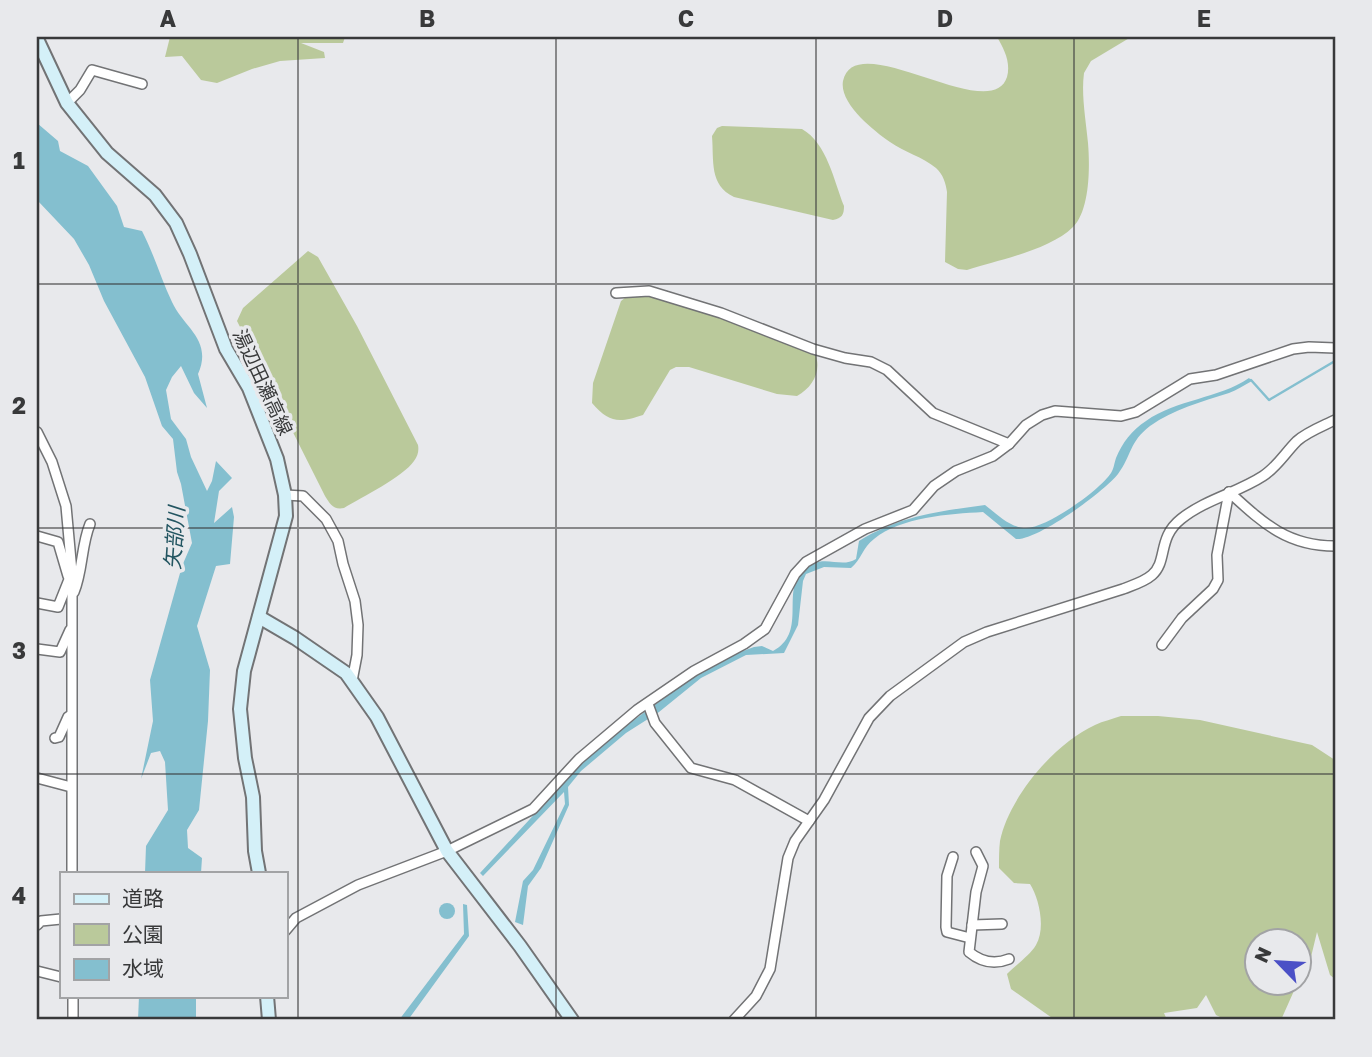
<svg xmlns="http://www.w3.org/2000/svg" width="1372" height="1057" font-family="'Golos Text','Noto Sans JP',sans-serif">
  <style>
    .green { fill: #bac99b }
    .water { fill: #84bfcf }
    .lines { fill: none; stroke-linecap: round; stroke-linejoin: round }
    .stream { stroke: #84bfcf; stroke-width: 2.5 }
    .street-casing { stroke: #727375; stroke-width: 12 }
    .secondary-casing { stroke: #727375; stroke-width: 16 }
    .street { stroke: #fff; stroke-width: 9 }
    .secondary { stroke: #d4f0f8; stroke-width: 12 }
    .grid { fill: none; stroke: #38393a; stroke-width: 2; stroke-opacity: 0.55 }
    .labels { text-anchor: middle; stroke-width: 7; stroke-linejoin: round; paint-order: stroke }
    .street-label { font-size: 19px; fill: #38393a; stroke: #e8e9ec }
    .water-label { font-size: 21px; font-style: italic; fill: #235561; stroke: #e8e9ec }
    .neatline { fill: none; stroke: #38393a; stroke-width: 2.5 }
    .grid-label { font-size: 23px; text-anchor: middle; font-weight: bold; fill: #38393a }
  </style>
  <rect width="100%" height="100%" fill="#e8e9ec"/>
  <g class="green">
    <path d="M170,37h175l-2,6h-42l23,9 1,6 -45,3 -28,8 -35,14 -16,-3 -19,-24 -17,1z"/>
    <path d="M997,37h134l-40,24 -7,12c-3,22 2,48 4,70 2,23 2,67 -15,84 -23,23 -75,33 -106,43l-9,-1 -13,-7 2,-70c-1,-8 -4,-18 -11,-24 -13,-11 -32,-16 -46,-26 -17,-12 -51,-39 -47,-61 12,-56 148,46 164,-4 4,-15 -3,-28 -10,-40z"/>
    <path d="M722,126l80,3c25,14 32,52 42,77 0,9 -2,12 -11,14l-99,-23c-25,-12 -20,-36 -22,-61l5,-8z"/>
    <path d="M308,251l10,6 39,69 61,119c1,6 0,11 -4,16 -11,16 -52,36 -70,47 -11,2 -14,-4 -19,-12l-88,-175 6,-13z"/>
    <path d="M639,287l176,66c7,18 -2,34 -18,43l-20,-2 -88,-27h-13l-6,3 -27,45c-24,8 -34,8 -51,-12l1,-20 28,-82z"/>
    <path d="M1121,716h37l42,4 112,25 23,15v219l-5,-4 -13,-43 -6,25 -12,23 -1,-38h-42v42h41l-16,36h-55l-10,-5 -10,-20 -9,13 -33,5 3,7h-112l-44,-31 -4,-15c9,-9 23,-19 29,-29 10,-17 3,-47 -6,-61l-16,-1 -15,-15c0,-9 0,-19 1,-27 9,-44 55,-98 95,-116 8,-4 18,-6 26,-9z"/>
  </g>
  <g class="water">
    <path d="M37,123l21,18 2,10 28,15 29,40 7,21 18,4c12,23 19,48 30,71 12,26 41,38 26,72l9,34 -13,-15 -13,-27 -9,11 -6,13 5,29 15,20 5,18 16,34 5,-10 4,-20 16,17 -13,13 -5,32 18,-16 2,10 -4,47 -14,2 -19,60 13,44 -2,51 -9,89 -12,20 1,18 14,10 -1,15h-56l1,-27 22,-36 -3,-48 -5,-11 -9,2 -10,26 12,-58 -3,-41 32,-114 10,-23 -11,-59 -4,-12 -4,-33 -11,-13 -17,-49 -41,-76 -15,-36 -15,-26 -36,-38z"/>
    <path d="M1249,378l3,3c-8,4 -15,9 -23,12 -28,9 -55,16 -79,33 -21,16 -18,29 -32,48 -13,17 -81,67 -102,65l-33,-27c-34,2 -82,5 -109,27 -11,8 -13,21 -23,29l-27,-1 -18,7 -3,7 -5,44 -14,28 -38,2 -45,23 -42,34 -33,21 -45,38 -13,16 1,18 -28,63 -13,18 -5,39 -8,-3 8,-41 10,-11 32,-66 -1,-12 -81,84 -3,-3 99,-107 41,-36 79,-57 33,-18 22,-8 8,-1 11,5c34,-18 9,-57 28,-78 20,-23 38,-3 55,-14l3,-18c40,-25 81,-30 126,-36 12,9 25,23 41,23 21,0 74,-38 85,-55 3,-5 3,-9 5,-15 6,-15 16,-28 30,-37 31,-22 72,-22 103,-43z"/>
    <circle cx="447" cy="911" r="8"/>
    <path d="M463,904l4,1 2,31 -61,84h-9l65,-86z"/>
    <path d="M139,996h57v24h-58z"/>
  </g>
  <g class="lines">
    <path class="stream" d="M1251,380l18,20 66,-39"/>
    <defs>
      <g id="street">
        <path d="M67,103l13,-13 12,-20 50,14"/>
        <path d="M616,293l33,-2 72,22 92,36 32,9 26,4 16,8 46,43 76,31"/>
        <path d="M37,432l15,30 14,44 6,66v301"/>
        <path d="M1229,492c34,31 58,54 106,54"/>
        <path d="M285,495l18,1 23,23 12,22 5,23 12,37 3,24 -1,30 -5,26"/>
        <path d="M37,536l21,6 10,34"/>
        <path d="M74,592c9,-22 7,-46 16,-68"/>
        <path d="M37,603l21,4 12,-30"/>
        <path d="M1162,645l20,-27 31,-29 5,-9 -1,-25 12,-63"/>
        <path d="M37,649l23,3 10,-22"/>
        <path d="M648,704l7,19 36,45 44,12 74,41"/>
        <path d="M55,738l4,-1 9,-20 3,-2"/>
        <path d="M37,778l34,9"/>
        <path d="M976,852l7,14 -7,26 -7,60c12,10 25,13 40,7"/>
        <path d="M953,857l-6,19 -1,51 1,5 23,6"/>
        <path d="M37,925l4,-4 20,-2"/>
        <path d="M972,925l30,-1"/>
        <path d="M285,931l11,-13 62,-33 89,-34 86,-42 46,-50 58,-49 57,-39 50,-27 21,-15 30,-55 11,-12 59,-33 48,-19 21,-24 22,-15 37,-15 16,-12 17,-19 16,-10 13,-4 66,5 15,-4 54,-33 26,-4 77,-26 16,-2 26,1"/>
        <path d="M37,971l24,6"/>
        <path d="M73,996v24"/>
        <path d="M734,1020l22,-24 14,-27 18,-111 7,-17 29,-41 45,-82 21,-22 74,-54 23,-10 136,-43c10,-4 21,-7 29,-14 16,-14 5,-37 29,-56 25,-20 56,-26 82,-43 14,-9 22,-23 34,-35 10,-9 26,-15 38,-21"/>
      </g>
      <g id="secondary">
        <path d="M37,39l30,64 40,50 48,42 21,28 14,31 36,95 23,39 28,71 8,36 1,21 -42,155 -4,38 5,49 8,39 2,54 4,22"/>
        <path d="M259,617l36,21 51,35 31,44 70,134 73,95 52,74"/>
        <path d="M267,996l2,24"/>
      </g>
    </defs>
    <use href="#street" class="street-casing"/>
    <use href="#secondary" class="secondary-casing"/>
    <use href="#street" class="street"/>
    <use href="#secondary" class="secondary"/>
  </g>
  <path class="grid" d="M298,37v983M556,37v983M816,37v983M1074,37v983M37,284h1298M37,528h1298M37,774h1298"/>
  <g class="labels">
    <g class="street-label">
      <text transform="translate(263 382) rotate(65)" y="7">湯辺田瀬高線</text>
    </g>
    <g class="water-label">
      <text transform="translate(175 538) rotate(-86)" y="7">矢部川</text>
    </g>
  </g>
  <rect width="1372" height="1057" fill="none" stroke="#e8e9ec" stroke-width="77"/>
  <rect x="60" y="872" width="228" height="126" fill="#e8e9ec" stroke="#a2a3a5" stroke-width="2"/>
  <rect x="74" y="894" width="35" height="10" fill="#d4f0f8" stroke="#a2a3a5" stroke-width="2"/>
  <text x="122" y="906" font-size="21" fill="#38393a">道路</text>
  <rect x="74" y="924" width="35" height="21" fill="#bac99b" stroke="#a2a3a5" stroke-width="2"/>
  <text x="122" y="942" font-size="21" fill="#38393a">公園</text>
  <rect x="74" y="959" width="35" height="21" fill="#84bfcf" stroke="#a2a3a5" stroke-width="2"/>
  <text x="122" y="976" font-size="21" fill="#38393a">水域</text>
  <g transform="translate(1278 962) rotate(295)"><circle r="33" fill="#e8e9ec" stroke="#a2a3a5" stroke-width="2"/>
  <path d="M0-5L12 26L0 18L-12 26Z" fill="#4b50c6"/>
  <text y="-10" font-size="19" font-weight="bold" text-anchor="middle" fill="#38393a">N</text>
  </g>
  <rect x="38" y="38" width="1296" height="980" class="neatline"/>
  <g class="grid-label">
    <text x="168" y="27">A</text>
    <text x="427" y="27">B</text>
    <text x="686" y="27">C</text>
    <text x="945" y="27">D</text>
    <text x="1204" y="27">E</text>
    <text x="19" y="169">1</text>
    <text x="19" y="414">2</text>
    <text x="19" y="659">3</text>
    <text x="19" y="904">4</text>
  </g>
</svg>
